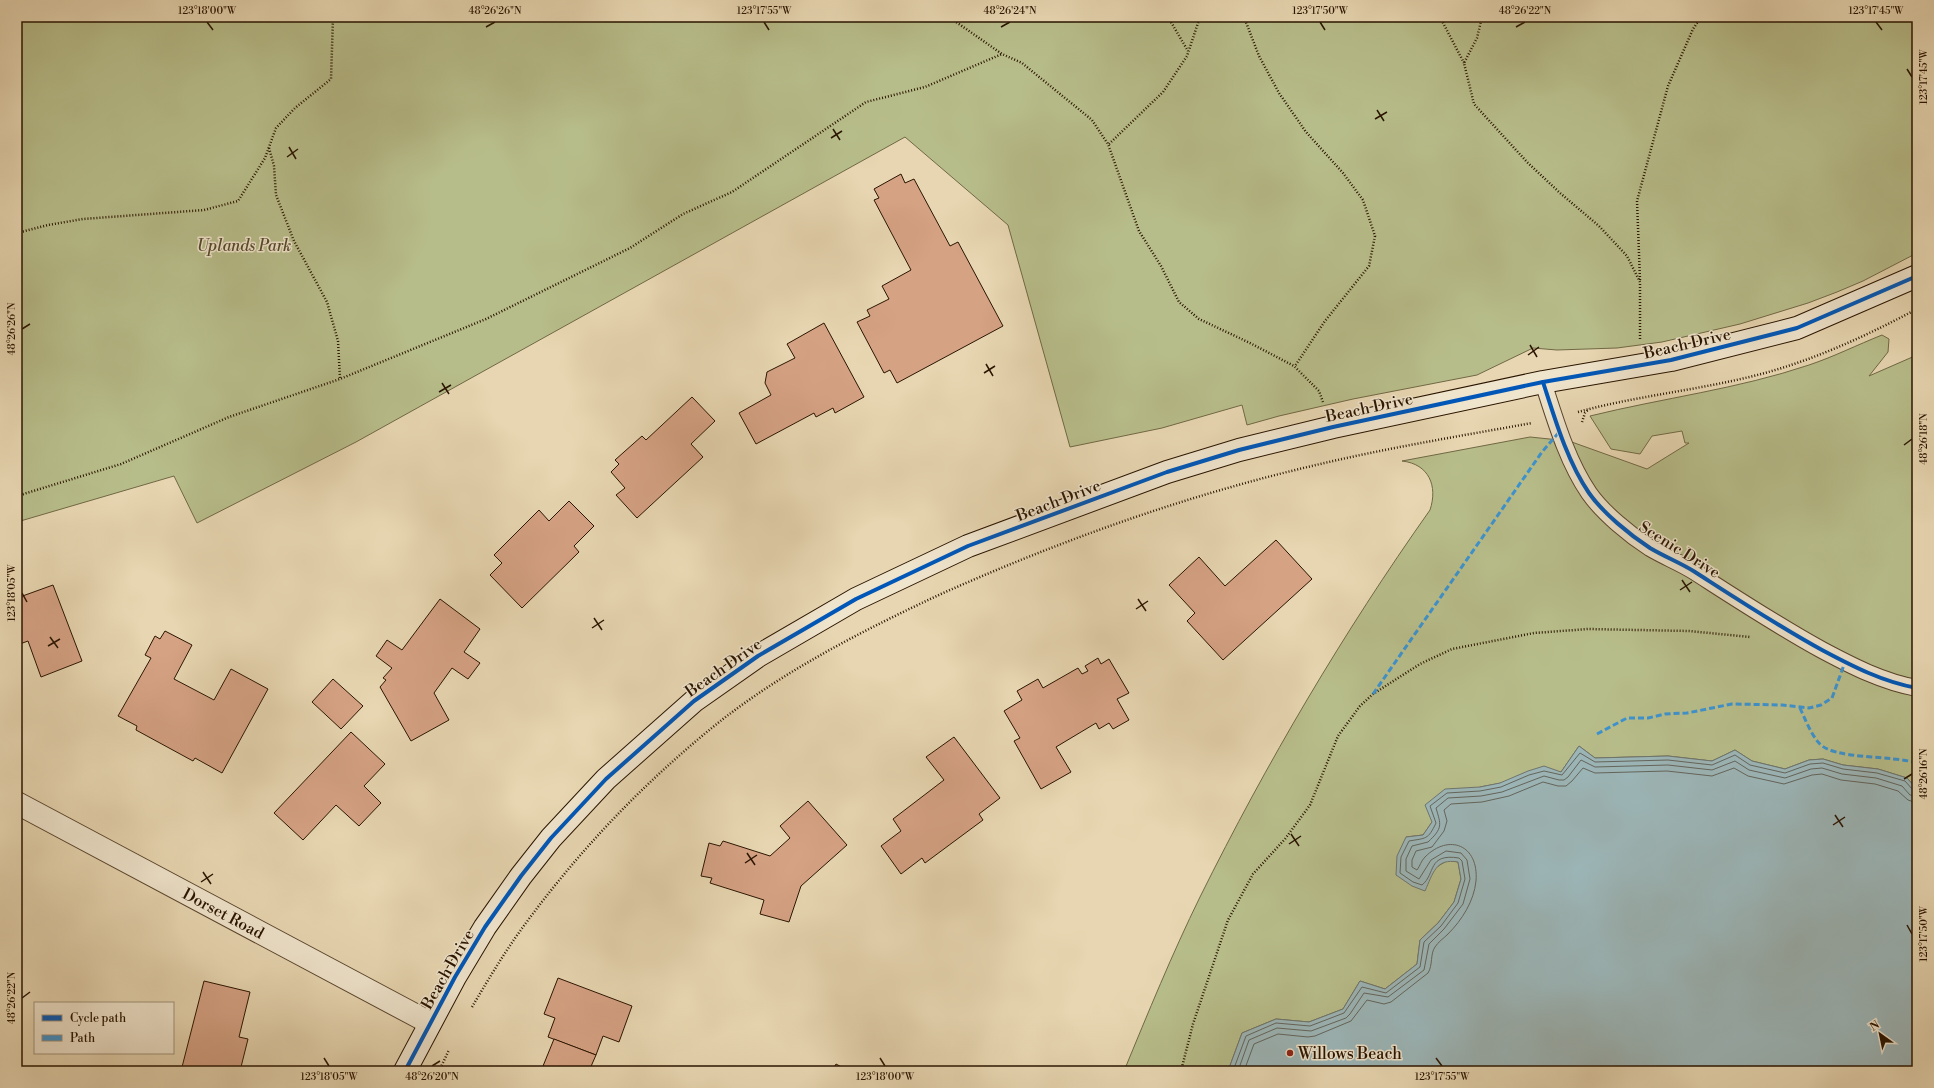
<svg xmlns="http://www.w3.org/2000/svg" width="1934" height="1088" font-family="'Libre Bodoni',serif">
  <style>
    .green { fill: #b7bd8a; stroke: #706845 }
    .water { fill: #9cb6b8; stroke: #6e756e }
    .lines { fill: none; stroke-linecap: round; stroke-linejoin: round }
    .shore { stroke: #63655c; stroke-width: 1 }
    .building { fill: #d5a284; stroke: #2a1400 }
    .service-casing { stroke: #59442c; stroke-width: 18 }
    .minor-casing { stroke: #59442c; stroke-width: 24 }
    .secondary-casing { stroke: #2a1400; stroke-width: 24 }
    .path { stroke: #2a1400; stroke-width: 2.5; stroke-dasharray: 1 2; stroke-linecap: butt }
    .service { stroke: #efe4cc; stroke-width: 16 }
    .minor { stroke: #efe4cc; stroke-width: 22 }
    .secondary { stroke: #efe4cc; stroke-width: 22 }
    .quiet { stroke: #3c93d0; stroke-width: 3; stroke-dasharray: 6 3; stroke-linecap: butt }
    .cycleway-casing { stroke: #efe4cc; stroke-width: 6 }
    .cycleway { stroke: #0057b8; stroke-width: 4 }
    .ticks { fill: none; stroke: #2a1400; stroke-width: 1.5 }
    .poi-dot { fill: #8f2418; stroke: #efe4cc; stroke-width: 1.5 }
    .labels { text-anchor: middle; stroke-width: 3; stroke-linejoin: round; paint-order: stroke }
    .park-label { font-size: 16px; font-style: italic; fill: #544729; stroke: #efe4cc }
    .street-label { font-size: 16px; fill: #2a1400; stroke: #efe4cc }
    .poi-label { font-size: 16px; fill: #2a1400; stroke: #efe4cc; text-anchor: start }
    .neatline { fill: none; stroke: #2a1400; stroke-width: 1.5 }
    .ticks-label { font-size: 10px; text-anchor: middle; fill: #2a1400 }
  </style>
  <rect width="100%" height="100%" fill="#e7d6b1"/>
  <filter id="stains"><feTurbulence type="fractalNoise" baseFrequency=".005" numOctaves="4"/><feColorMatrix values="0 0 0 0 .2 0 0 0 0 .09 0 0 0 0 .02 0 0 0 .5 -.17"/></filter>
  <radialGradient id="worn" r=".72"><stop offset=".6" stop-color="#630" stop-opacity="0"/><stop offset="1" stop-color="#630" stop-opacity=".3"/></radialGradient>
  <g class="green">
    <path d="M17,17h1900v236l-54,28 -26,11 -29,11 -68,21 -78,18 -45,6 -60,2 -24,-2 -56,27 -124,24 -74,17 -32,9 -5,-20 -80,23 -92,19 -62,-222 -103,-88 -549,305 -159,81 -23,-47 -157,46z"/>
    <path d="M1882,335l7,4 -1,13 -19,24 48,-21v434l-10,-11 -29,-9 -35,-4 -20,-6 -14,1 -24,9 -33,-8 -17,-11 -23,11 -44,-5 -73,2 -16,-12 -18,26 -81,15 -48,35 -9,13 -17,2 29,31 13,-8 10,2 3,17 -7,23 -16,21 -18,17 -3,24 -32,25 -25,-8 -17,28 -34,13 -33,-3 -34,14 -14,38h-104c24,-58 48,-117 76,-174 67,-135 143,-264 230,-387 8,-24 -1,-46 -28,-49l128,-24 39,4 78,28 42,-26h-4l-3,-12 -30,5 -12,18 -29,-5 -21,-33c73,-18 148,-27 219,-51 24,-8 48,-20 73,-30z"/>
  </g>
  <path class="water" d="M1579,746l16,12 73,-2 44,5 23,-11 17,11 33,8 24,-9 14,-1 20,6 35,4 29,9 10,11v282h-689l14,-38 34,-14 33,3 34,-13 17,-28 25,8 32,-25 3,-24 18,-17 16,-21 7,-23 -3,-17c-22,-4 -25,11 -33,29l-13,-5 -16,-11 1,-19 9,-19 17,-2 9,-13 -7,-17 20,-16 35,-2 20,-4 28,-12 16,-5 17,6z"/>
  <g class="lines">
    <g class="shore">
      <path d="M1233,1071l13,-35 30,-13 34,3 34,-13 18,-26 24,6 34,-26 4,-25 17,-16 17,-23 7,-24 -3,-18 -3,-3c-32,-5 -23,16 -37,27l-9,-3 -13,-9 1,-16 8,-16c17,-3 19,-1 27,-18l-6,-17 17,-13 33,-2 21,-4 28,-12 15,-4 18,4 18,-22 15,9 73,-2 44,5 23,-10 15,10 35,8 25,-9 13,-1 20,6 34,4 28,8 8,9 4,1"/>
      <path d="M1238,1071l11,-31 28,-12 34,3 35,-13 4,-4 14,-21 24,4 36,-27 5,-26 15,-15 19,-25 7,-25 -3,-19 -6,-7 -15,-2 -15,9 -12,19 -13,-8v-12l6,-13 16,-4c15,-14 13,-17 8,-34l12,-10 33,-2 21,-4 42,-16 15,4h5l4,-3 13,-17 14,7 73,-2 44,5 23,-9 14,9 36,8 26,-9 11,-1 20,6 34,4 26,8 8,9 7,1"/>
      <path d="M1244,1071l10,-27 24,-10 30,3 7,-1 36,-15 16,-21 17,4 7,-2 37,-29c5,-8 2,-19 7,-26 3,-5 9,-9 13,-13 14,-14 26,-33 28,-53 3,-36 -27,-48 -51,-24 -4,4 -5,9 -8,13l-5,-3v-7l4,-9 16,-4 12,-16 3,-10 -3,-11 7,-6 31,-2 27,-6 34,-14 15,4h8l6,-5 11,-13 12,5 72,-2 45,5 22,-8 14,8 36,8 28,-9 10,-1 19,6 34,4 23,7 10,9 9,3"/>
    </g>
  </g>
  <g class="building">
    <path d="M901,174l4,9 9,-4 36,67 8,-4 45,84 -106,57 -7,-13 -6,3 -27,-51 13,-6 -3,-6 22,-11 -7,-13 29,-16 -37,-70 5,-2 -5,-9z"/>
    <path d="M824,323l40,74 -29,16 -2,-5 -17,9 -2,-4 -58,31 -17,-31 32,-18 -6,-12 2,-11 28,-14 -8,-14z"/>
    <path d="M692,397l23,24 -24,23 12,13 -66,61 -21,-23 9,-7 -14,-16 8,-8 -4,-4 27,-24 4,4z"/>
    <path d="M569,501l25,25 -20,20 5,6 -57,56 -32,-33 12,-12 -8,-8 45,-45 10,11z"/>
    <path d="M1276,540l36,39 -89,81 -36,-39 8,-8 -26,-28 30,-28 26,29z"/>
    <path d="M53,585l29,76 -41,16 -13,-36 -11,4v-47z"/>
    <path d="M440,599l40,30 -16,23 16,11 -12,16 -16,-11 -18,25 15,27 -38,21 -31,-54 6,-7 -3,-2 9,-10 -16,-12 11,-16 15,10z"/>
    <path d="M165,631l27,14 -18,34 40,21 17,-31 37,20 -46,84 -27,-15 -2,3 -57,-31 1,-4 -19,-10 33,-58 -6,-3 10,-19 5,3z"/>
    <path d="M1098,658l3,6 8,-5 20,34 -12,6 12,21 -16,9 -4,-6 -10,6 -3,-6 -40,24 15,25 -30,17 -27,-48 6,-3 -16,-27 18,-11 -5,-9 21,-12 5,9 35,-20 4,6 6,-3 -3,-5z"/>
    <path d="M333,679l30,27 -22,23 -29,-27z"/>
    <path d="M351,732l34,32 -21,22 17,17 -22,23 -23,-21 -33,35 -29,-27z"/>
    <path d="M954,737l46,61 -21,16 4,6 -58,43 -3,-5 -21,16 -20,-28 20,-15 -8,-12 51,-39 -18,-23z"/>
    <path d="M808,801l39,44 -46,41 -12,36 -29,-8 4,-14 -54,-17 2,-5 -11,-2 8,-33 11,3 3,-5 47,15 20,-18 -10,-12z"/>
    <path d="M558,978l74,28 -13,36 -16,-6 -7,19 -48,-18 7,-19 -11,-4z"/>
    <path d="M204,981l46,11 -11,45 9,2 -8,32h-59z"/>
    <path d="M554,1039l42,16 -7,16h-48z"/>
    <path d="M836,1064l13,7h-17z"/>
  </g>
  <g class="lines">
    <defs>
      <path id="service" d="M1543,382c12,37 24,79 46,111 14,20 41,42 61,55 15,9 31,15 45,24 42,27 83,54 127,78 30,16 61,32 95,38"/>
      <g id="minor">
        <path id="s1" d="M17,803l413,220"/>
      </g>
      <path id="secondary" d="M405,1071l50,-94 30,-50 36,-51 30,-38 55,-59 88,-78 64,-45 98,-57 112,-53 199,-74 72,-22 94,-23 210,-45 128,-22 126,-32 120,-52"/>
    </defs>
    <use href="#service" class="service-casing"/>
    <use href="#minor" class="minor-casing"/>
    <use href="#secondary" class="secondary-casing"/>
    <g class="path">
      <path d="M949,17l53,37 20,9 70,57 16,24 31,87 22,35 18,36 20,17 51,24 44,23 25,25 4,11"/>
      <path d="M1168,17l20,34"/>
      <path d="M1244,17l15,39 20,37 27,39 37,41 20,27 12,36 -6,30 -44,55 -30,45"/>
      <path d="M1440,17l24,46"/>
      <path d="M1482,17l-5,21 -13,25 10,41 53,58 33,31 39,33 28,30 13,26v57"/>
      <path d="M1109,144l54,-52 24,-36 13,-39"/>
      <path d="M269,148l5,18 2,29 18,46 33,61 11,39 2,38"/>
      <path d="M17,233l31,-8 35,-6 121,-9 34,-9 27,-43 11,-30 19,-20 36,-29 2,-62"/>
      <path d="M1640,280l-3,-79 31,-115 25,-57 8,-12"/>
      <path d="M1578,412c54,-15 112,-21 167,-34 61,-14 117,-40 172,-69"/>
      <path d="M1582,422l3,-9 4,-4"/>
      <path d="M17,496l104,-32 108,-47 111,-38 146,-60 144,-71 53,-34 49,-22 134,-90 59,-15 77,-33"/>
      <path d="M472,1007c16,-27 32,-54 51,-80 57,-78 124,-148 200,-208 66,-51 143,-90 218,-125 121,-54 246,-99 375,-129 71,-17 144,-29 216,-42"/>
      <path d="M439,1071l10,-21"/>
      <path d="M1181,1071l12,-47 35,-104 25,-46 32,-35 25,-34 28,-69 22,-30 13,-12 47,-30 32,-15 82,-16 54,-4 101,2 61,6"/>
    </g>
    <use href="#service" class="service"/>
    <use href="#minor" class="minor"/>
    <use href="#secondary" class="secondary"/>
    <g class="quiet">
      <path d="M1373,694l169,-242 18,-21"/>
      <path d="M1800,708c5,11 11,26 19,35 14,17 73,12 98,20"/>
      <path d="M1597,734l30,-16h21l17,-4 22,-1 45,-9 50,1 27,3 12,-3 11,-7 13,-36"/>
    </g>
    <defs>
      <g id="cycleway">
        <path d="M1543,382c12,37 24,79 46,111 14,20 41,42 61,55 15,9 31,15 45,24 42,27 83,54 127,78 30,16 61,32 95,38"/>
        <path d="M405,1071l50,-94 30,-50 36,-51 30,-38 55,-59 88,-78 64,-45 98,-57 112,-53 199,-74 72,-22 94,-23 210,-45 128,-22 126,-32 120,-52"/>
      </g>
    </defs>
    <use href="#cycleway" class="cycleway-casing"/>
    <use href="#cycleway" class="cycleway"/>
  </g>
  <path class="ticks" d="M207,22l6,8M764,22l5,8M1320,22l5,8M1876,22l6,8M486,27l9,-5M1001,27l9,-5M1516,27l9,-5M1907,69l5,8M1377,110l7,11M1375,119l12,-7M833,129l7,11M831,138l11,-7M289,147l7,12M287,157l11,-8M22,329l8,-5M1530,345l7,12M1528,355l11,-8M986,364l7,12M984,373l11,-7M442,383l7,11M439,392l12,-7M1904,445l8,-6M1682,580l8,12M1680,590l12,-8M22,593l5,9M1138,599l8,12M1136,609l12,-8M594,618l8,12M592,628l12,-8M50,637l8,11M48,646l12,-7M1904,779l8,-5M1835,815l8,12M1833,825l12,-8M1291,834l8,12M1289,844l12,-8M747,853l8,12M745,863l12,-8M203,872l8,12M201,882l12,-8M1907,925l5,9M22,998l8,-6M324,1058l5,8M880,1058l5,8M1436,1058l6,8M432,1066l8,-5"/>
  <circle class="poi-dot" cx="1290" cy="1053" r="4"/>
  <g class="labels">
    <g class="park-label">
      <text x="244" y="251">Uplands Park</text>
    </g>
    <g class="street-label">
      <text transform="translate(1687 343) rotate(-13)" y="6">Beach Drive</text>
      <text transform="translate(1369 407) rotate(-12)" y="6">Beach Drive</text>
      <text transform="translate(1058 500) rotate(-21)" y="6">Beach Drive</text>
      <text transform="translate(1680 549) rotate(32)" y="6">Scenic Drive</text>
      <text transform="translate(723 667) rotate(-35)" y="6">Beach Drive</text>
      <text dy="6" stroke="none"><textPath href="#s1" startOffset="234">Dorset Road</textPath></text>
      <text transform="translate(447 969) rotate(-60)" y="6">Beach Drive</text>
    </g>
    <g class="poi-label">
      <text x="1298" y="1059">Willows Beach</text>
    </g>
  </g>
  <rect width="1934" height="1088" fill="none" stroke="#e7d6b1" stroke-width="44"/>
  <rect x="34" y="1002" width="140" height="52" fill="#efe4cc" stroke="#a0917a"/>
  <rect x="42" y="1015" width="20" height="6" fill="#0057b8" stroke="#a0917a"/>
  <text x="70" y="1022" font-size="12" fill="#2a1400">Cycle path</text>
  <rect x="42" y="1035" width="20" height="6" fill="#3c93d0" stroke="#a0917a"/>
  <text x="70" y="1042" font-size="12" fill="#2a1400">Path</text>
  <g transform="translate(1880 1034) rotate(327)" stroke="#efe4cc" stroke-width="3" paint-order="stroke">
  <path d="M0-3L7 15L0 10L-7 15Z" fill="#2a1400"/>
  <text y="-6" font-size="11" font-weight="bold" text-anchor="middle" fill="#2a1400">N</text>
  </g>
  <rect x="22" y="22" width="1890" height="1044" class="neatline"/>
  <g class="ticks-label">
    <text x="207" y="14">123°18'00"W</text>
    <text x="495" y="14">48°26'26"N</text>
    <text x="764" y="14">123°17'55"W</text>
    <text x="1010" y="14">48°26'24"N</text>
    <text x="1320" y="14">123°17'50"W</text>
    <text x="1525" y="14">48°26'22"N</text>
    <text x="1876" y="14">123°17'45"W</text>
    <text transform="translate(1923 77) rotate(-90)" y="4">123°17'45"W</text>
    <text transform="translate(11 329) rotate(-90)" y="4">48°26'26"N</text>
    <text transform="translate(1923 439) rotate(-90)" y="4">48°26'18"N</text>
    <text transform="translate(11 593) rotate(-90)" y="4">123°18'05"W</text>
    <text transform="translate(1923 774) rotate(-90)" y="4">48°26'16"N</text>
    <text transform="translate(1923 934) rotate(-90)" y="4">123°17'50"W</text>
    <text transform="translate(11 998) rotate(-90)" y="4">48°26'22"N</text>
    <text x="329" y="1080">123°18'05"W</text>
    <text x="432" y="1080">48°26'20"N</text>
    <text x="885" y="1080">123°18'00"W</text>
    <text x="1442" y="1080">123°17'55"W</text>
  </g>
  <rect width="100%" height="100%" filter="url(#stains)"/>
  <rect width="100%" height="100%" fill="url(#worn)"/>
</svg>
